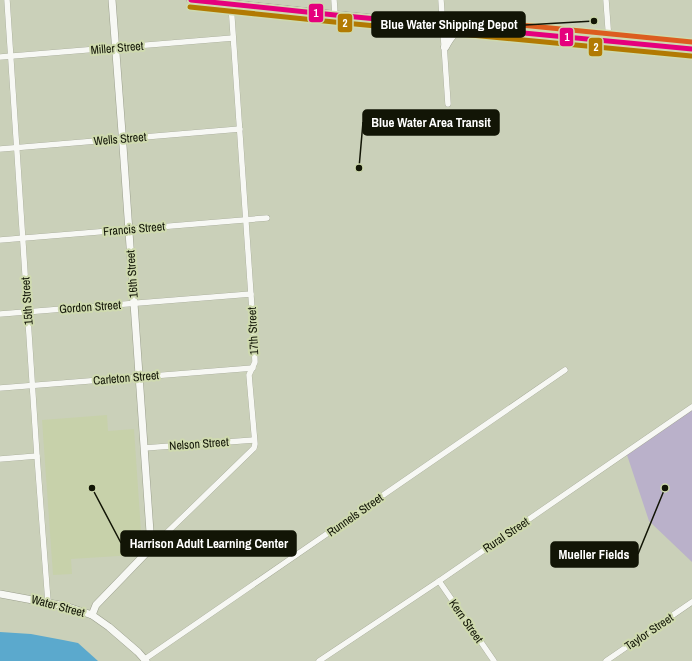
<svg xmlns="http://www.w3.org/2000/svg" width="692" height="661" font-family="'Archivo Narrow',sans-serif">
  <style>
    .built { fill: #c7d1aa }
    .green { fill: #bab1ca }
    .water { fill: #5ba9cd }
    .lines { fill: none; stroke-linecap: round; stroke-linejoin: round }
    .minor-casing { stroke: #9a9e8c; stroke-width: 6 }
    .tertiary-casing { stroke: #9a9e8c; stroke-width: 8 }
    .secondary-casing { stroke: #9a9e8c; stroke-width: 9 }
    .minor { stroke: #f7f8f4; stroke-width: 5.5 }
    .tertiary { stroke: #f7f8f4; stroke-width: 7 }
    .secondary { stroke: #f7f8f4; stroke-width: 8 }
    .bus-1-casing { stroke: #cfdaaf; stroke-width: 8 }
    .bus-2-casing { stroke: #cfdaaf; stroke-width: 8 }
    .bus-3-casing { stroke: #cfdaaf; stroke-width: 8 }
    .bus-1 { stroke: #e5007d; stroke-width: 5 }
    .bus-2 { stroke: #b27a02; stroke-width: 5 }
    .bus-3 { stroke: #dc5d1f; stroke-width: 5 }
    .labels { text-anchor: middle; stroke-width: 4; stroke-linejoin: round; paint-order: stroke }
    .street-label { font-size: 12px; fill: #121506; stroke: #cfdaaf }
    .leader { fill: none; stroke: #121506; stroke-width: 1.5 }
    .callout-dot { fill: #121506; stroke: #cfdaaf; stroke-width: 1.5 }
    .callout { fill: #121506; stroke: #121506; stroke-width: 1.5 }
    .callout-label { font-size: 13px; text-anchor: middle; font-weight: bold; fill: #fff }
    .line-badge { stroke: #cfdaaf; stroke-width: 1.5 }
    .badge-label { font-size: 11px; text-anchor: middle; font-weight: bold; fill: #fff }
  </style>
  <rect width="100%" height="100%" fill="#cad0b9"/>
  <path class="built" d="M107,415l1,16 26,-2 8,117 -8,9 -63,4 1,15 -19,1 -11,-155z"/>
  <path class="green" d="M692,410v152l-43,-41 -22,-66z"/>
  <path class="water" d="M0,632l31,2 32,6 15,3 20,18h-98z"/>
  <g class="lines">
    <defs>
      <g id="minor">
        <path d="M7,0l30,456 11,146"/>
        <path d="M334,0l1,15"/>
        <path d="M441,0l7,104"/>
        <path d="M606,0l3,41"/>
        <path d="M0,57l233,-19"/>
        <path d="M0,149l240,-20"/>
        <path d="M0,240l267,-22"/>
        <path d="M0,314l251,-20"/>
        <path d="M0,388l253,-20"/>
        <path d="M144,448l110,-8"/>
        <path d="M0,459l37,-3"/>
        <path d="M152,547l99,-96 3,-3 1,-4 -6,-69 6,-13 -1,-23 -23,-335"/>
        <path d="M439,581l55,80"/>
        <path d="M145,659l420,-289"/>
        <path d="M319,661l120,-80 253,-174"/>
        <path d="M606,661l86,-59"/>
      </g>
      <g id="tertiary">
        <path d="M0,594l65,12 27,9 17,12 29,25 8,9"/>
        <path d="M92,615l4,-10 56,-58 -2,-15 -27,-386 -11,-146"/>
      </g>
      <g id="secondary">
        <path d="M191,0l144,15 357,34"/>
        <path d="M445,47c5,-10 10,-16 20,-19"/>
      </g>
    </defs>
    <use href="#minor" class="minor-casing"/>
    <use href="#tertiary" class="tertiary-casing"/>
    <use href="#secondary" class="secondary-casing"/>
    <use href="#minor" class="minor"/>
    <use href="#tertiary" class="tertiary"/>
    <use href="#secondary" class="secondary"/>
    <defs>
      <path id="bus-1" d="M191,0l144,15 357,34"/>
      <path id="bus-2" d="M190,7l144,15 357,34"/>
      <path id="bus-3" d="M431,16l261,26"/>
    </defs>
    <use href="#bus-1" class="bus-1-casing"/>
    <use href="#bus-2" class="bus-2-casing"/>
    <use href="#bus-3" class="bus-3-casing"/>
    <use href="#bus-1" class="bus-1"/>
    <use href="#bus-2" class="bus-2"/>
    <use href="#bus-3" class="bus-3"/>
  </g>
  <g class="labels">
    <g class="street-label">
      <text transform="translate(117 48) rotate(-5)" y="4">Miller Street</text>
      <text transform="translate(120 139) rotate(-5)" y="4">Wells Street</text>
      <text transform="translate(134 229) rotate(-5)" y="4">Francis Street</text>
      <text transform="translate(132 274) rotate(-94)" y="4">16th Street</text>
      <text transform="translate(27 301) rotate(-94)" y="4">15th Street</text>
      <text transform="translate(90 307) rotate(-4)" y="4">Gordon Street</text>
      <text transform="translate(253 331) rotate(-93)" y="4">17th Street</text>
      <text transform="translate(126 378) rotate(-5)" y="4">Carleton Street</text>
      <text transform="translate(199 444) rotate(-4)" y="4">Nelson Street</text>
      <text transform="translate(355 515) rotate(-35)" y="4">Runnels Street</text>
      <text transform="translate(506 535) rotate(-34)" y="4">Rural Street</text>
      <text transform="translate(58 606) rotate(15)" y="4">Water Street</text>
      <text transform="translate(466 621) rotate(55)" y="4">Kern Street</text>
      <text transform="translate(649 632) rotate(-34)" y="4">Taylor Street</text>
    </g>
  </g>
  <path class="leader" d="M594 21L525 25M359 168L363 122M92 488L121 543M665 488L638 554"/>
  <g class="callout-dot">
    <circle cx="594" cy="21" r="4"/>
    <circle cx="359" cy="168" r="4"/>
    <circle cx="92" cy="488" r="4"/>
    <circle cx="665" cy="488" r="4"/>
  </g>
  <g class="callout">
    <rect x="372" y="12" width="153" height="25" rx="4"/>
    <rect x="363" y="110" width="136" height="25" rx="4"/>
    <rect x="121" y="531" width="175" height="25" rx="4"/>
    <rect x="551" y="542" width="87" height="25" rx="4"/>
  </g>
  <g class="callout-label">
    <text x="449" y="29">Blue Water Shipping Depot</text>
    <text x="431" y="127">Blue Water Area Transit</text>
    <text x="209" y="548">Harrison Adult Learning Center</text>
    <text x="594" y="559">Mueller Fields</text>
  </g>
  <g class="line-badge">
    <rect x="308" y="3" width="16" height="20" rx="4" fill="#e5007d"/>
    <rect x="337" y="13" width="16" height="20" rx="4" fill="#b27a02"/>
    <rect x="559" y="27" width="15" height="20" rx="4" fill="#e5007d"/>
    <rect x="588" y="37" width="15" height="20" rx="4" fill="#b27a02"/>
  </g>
  <g class="badge-label">
    <text x="316" y="17">1</text>
    <text x="345" y="27">2</text>
    <text x="567" y="41">1</text>
    <text x="596" y="51">2</text>
  </g>
</svg>
